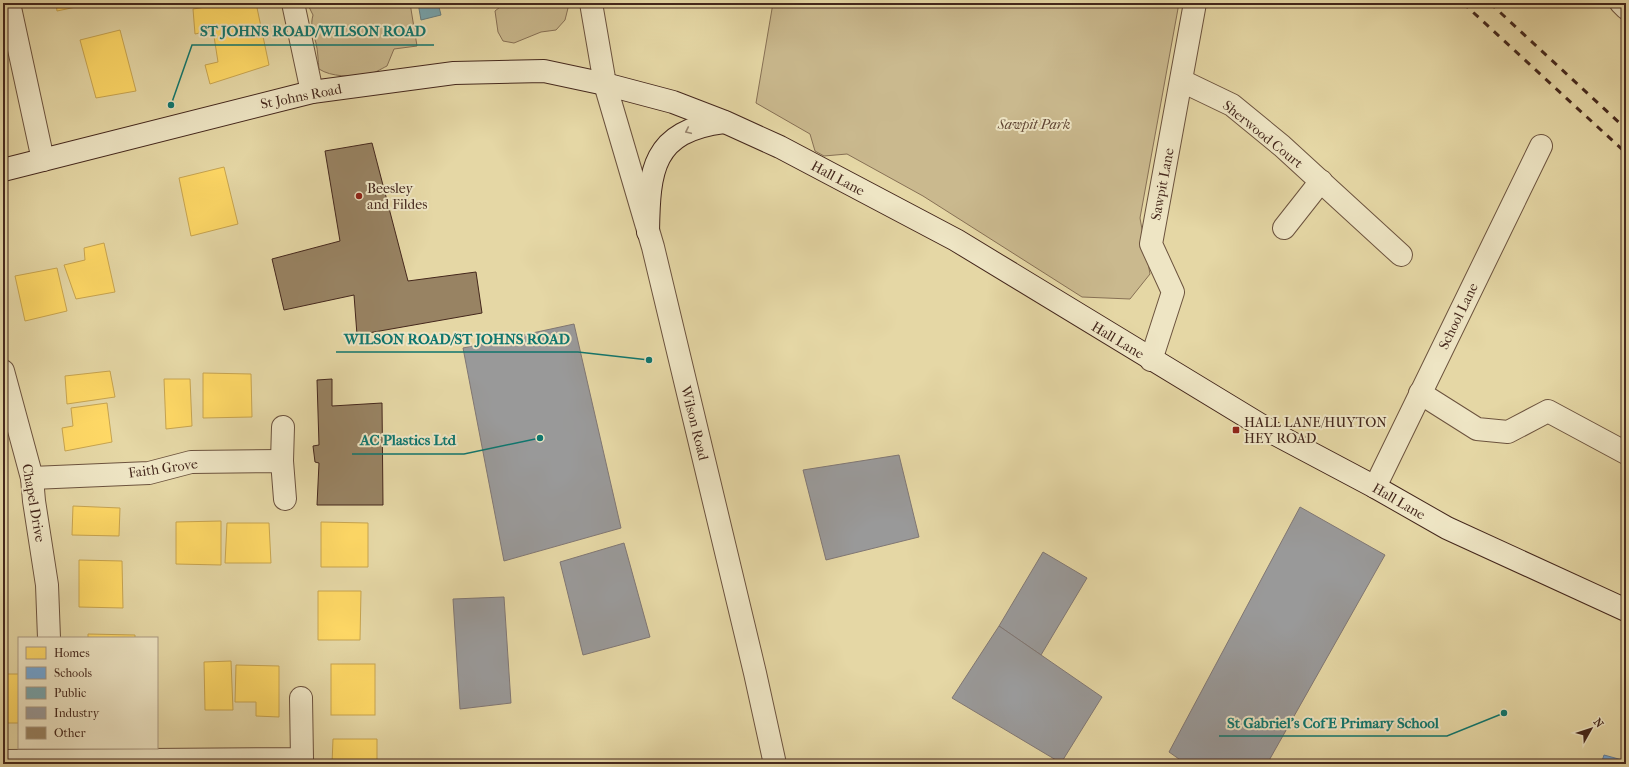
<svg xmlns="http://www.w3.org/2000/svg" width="1629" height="767" font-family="'IM FELL French Canon',serif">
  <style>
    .green { fill: #cab98e; stroke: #877055 }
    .homes { fill: #ffd966; stroke: #c7a450 }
    .schools { fill: #6fa8dc; stroke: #6281a2 }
    .public { fill: #76a5af; stroke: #677f83 }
    .industry { fill: #999; stroke: #807774 }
    .building { fill: #988363; stroke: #44271c }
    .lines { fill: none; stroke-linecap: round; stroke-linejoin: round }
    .street-casing { stroke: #6c533e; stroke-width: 24 }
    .secondary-casing { stroke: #44271c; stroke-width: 24 }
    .street { stroke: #eee5c4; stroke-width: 22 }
    .secondary { stroke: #eee5c4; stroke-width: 22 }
    .rail { stroke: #44271c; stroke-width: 3; stroke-dasharray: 7 7; stroke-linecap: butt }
    .oneway { stroke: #998670 }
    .poi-dot { fill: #8f2418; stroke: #eee5c4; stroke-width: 1.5 }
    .labels { text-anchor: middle; stroke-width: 4; stroke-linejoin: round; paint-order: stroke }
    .street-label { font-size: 14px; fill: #44271c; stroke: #eee5c4 }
    .park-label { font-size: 14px; font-style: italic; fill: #5f4433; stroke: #eee5c4 }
    .poi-label { font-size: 14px; fill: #44271c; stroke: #eee5c4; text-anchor: start }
    .leader { fill: none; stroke: #0f766e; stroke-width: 1.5 }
    .callout-dot { fill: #0f766e; stroke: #eee5c4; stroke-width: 1.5 }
    .callout-label { font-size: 15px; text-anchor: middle; font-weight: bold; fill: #0f766e; stroke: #eee5c4; stroke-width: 4; stroke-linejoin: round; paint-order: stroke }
  </style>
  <rect width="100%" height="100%" fill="#e5d7a5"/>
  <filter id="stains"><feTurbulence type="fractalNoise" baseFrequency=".005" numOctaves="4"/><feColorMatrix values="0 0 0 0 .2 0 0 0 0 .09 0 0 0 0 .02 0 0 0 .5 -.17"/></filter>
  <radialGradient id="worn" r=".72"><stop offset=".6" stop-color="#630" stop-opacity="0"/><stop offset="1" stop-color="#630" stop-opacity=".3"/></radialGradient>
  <g class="green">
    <path d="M307,3h103l7,43 -23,3 -7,17c-6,3 -14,8 -21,9 -14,2 -35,2 -47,-6 -1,-8 -1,-18 -3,-26 -3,-10 -6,-17 -3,-28z"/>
    <path d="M505,3h64v1l-4,16 -9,10 -15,2 -27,11 -11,-2 -5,-9 -3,-21z"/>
    <path d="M773,3h406l-39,215 10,56 -20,25 -48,-2 -159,-101 -76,-42 -23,2 -9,-5 -5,-17 -54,-31z"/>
  </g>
  <g class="homes">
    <path d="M56,3h39l-38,8z"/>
    <path d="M205,3h51l13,62 -59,19 -5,-19 13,-3 -5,-32 -18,4 -2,-25 13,-2z"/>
    <path d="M120,30l16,61 -40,7 -16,-58z"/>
    <path d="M224,167l14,57 -47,12 -12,-58z"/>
    <path d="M104,243l11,49 -39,7 -12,-34 21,-5 -1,-12z"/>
    <path d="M57,268l10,43 -42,10 -10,-45z"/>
    <path d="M110,371l5,26 -48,7 -2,-28z"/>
    <path d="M203,373l48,1 1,43 -49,1z"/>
    <path d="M164,379h26l2,47 -26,3z"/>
    <path d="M107,403l5,39 -47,9 -3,-23 11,-2 -2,-18z"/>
    <path d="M73,506l47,2 -1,28 -47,-1z"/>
    <path d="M221,521v44l-45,-1v-42z"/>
    <path d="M321,522l47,1v44h-47z"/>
    <path d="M227,523h42l2,40h-46z"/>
    <path d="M79,560l43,1 1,47 -44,-1z"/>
    <path d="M318,591h43l-1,49h-42z"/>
    <path d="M88,634l47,1v3h-47z"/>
    <path d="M231,661l2,49h-28l-1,-48z"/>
    <rect x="331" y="664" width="44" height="51"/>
    <path d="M236,665l43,1v51l-23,-1v-14h-21z"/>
    <path d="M3,674h16v49h-14v-14h-2z"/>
    <path d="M333,739h44v25h-45z"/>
  </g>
  <path class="schools" d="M1604,755l22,6v3h-25z"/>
  <path class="public" d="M418,3h20l3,12 -20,5z"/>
  <g class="industry">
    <path d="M574,324l47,204 -117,33 -41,-213z"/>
    <path d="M899,455l20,82 -93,23 -23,-90z"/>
    <path d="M1300,507l85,48 -118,209h-81l-17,-12z"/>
    <path d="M624,543l26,94 -67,18 -23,-93z"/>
    <path d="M1043,552l44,26 -46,77 -42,-29z"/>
    <path d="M504,597l7,106 -51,6 -7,-110z"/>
    <path d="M999,626l103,71 -41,66 -109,-65z"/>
  </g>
  <g class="building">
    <path d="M372,143l36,138 68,-9 6,41 -125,22 -3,-40 -70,15 -12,-51 68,-18 -15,-90z"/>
    <path d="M332,379v27l50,-3 1,102h-66l2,-42 -4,-1 -2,-16 6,-1 -2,-65z"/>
  </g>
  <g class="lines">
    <defs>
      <g id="street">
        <path d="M9,3l34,157"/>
        <path d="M293,3l19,89"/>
        <path d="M591,3l14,81 48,163 102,426 20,91"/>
        <path d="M1621,3l5,5"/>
        <path d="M1182,81l50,24 50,41 119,109"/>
        <path d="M1284,228l37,-47"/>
        <path d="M1151,360l22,-68 -22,-48 44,-241"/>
        <path d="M3,371l29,107 2,23 13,84 2,53"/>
        <path d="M1420,393l57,36 31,3 40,-21 78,42"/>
        <path d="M282,461l1,-34"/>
        <path d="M32,478l117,-5 42,-11 91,-1 3,38"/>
        <path d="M1375,487l166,-341"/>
        <path d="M3,761l299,-2 -1,-61"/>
      </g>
      <g id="secondary">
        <path d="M3,170l309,-78 142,-19 90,-2 61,13 68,18 52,20 55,25 176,93 321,195 98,52 72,41 179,82"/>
        <path d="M648,232c1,-62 4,-101 76,-110"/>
      </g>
    </defs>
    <use href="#street" class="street-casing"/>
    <use href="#secondary" class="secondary-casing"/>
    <use href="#street" class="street"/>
    <use href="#secondary" class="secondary"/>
    <g class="rail">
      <path d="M1463,3l163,150"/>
      <path d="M1490,3l136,126"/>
    </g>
  </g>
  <defs><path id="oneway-chevron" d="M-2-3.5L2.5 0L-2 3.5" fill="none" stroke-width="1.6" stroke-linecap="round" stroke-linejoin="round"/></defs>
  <use class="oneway" href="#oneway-chevron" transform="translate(688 131) rotate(155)"/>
  <g class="poi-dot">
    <circle cx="359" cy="196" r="4"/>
    <rect x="1232" y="426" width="8" height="8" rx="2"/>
  </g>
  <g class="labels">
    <g class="street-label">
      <text transform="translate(301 96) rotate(-11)" y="5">St Johns Road</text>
      <text transform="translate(1263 134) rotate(39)" y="5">Sherwood Court</text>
      <text transform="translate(838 178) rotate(28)" y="5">Hall Lane</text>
      <text transform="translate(1162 184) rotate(-79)" y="5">Sawpit Lane</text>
      <text transform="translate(1458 316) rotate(-64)" y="5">School Lane</text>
      <text transform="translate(1118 340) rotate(31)" y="5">Hall Lane</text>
      <text transform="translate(695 423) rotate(76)" y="5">Wilson Road</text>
      <text transform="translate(163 468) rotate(-8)" y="5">Faith Grove</text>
      <text transform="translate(1399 501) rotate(30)" y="5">Hall Lane</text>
      <text transform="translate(34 503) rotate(80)" y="5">Chapel Drive</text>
    </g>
    <g class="park-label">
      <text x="1034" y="129">Sawpit Park</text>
    </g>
    <g class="poi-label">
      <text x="367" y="193">Beesley<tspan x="367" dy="16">and Fildes</tspan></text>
      <text x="1244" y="427">HALL LANE/HUYTON<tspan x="1244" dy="16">HEY ROAD</tspan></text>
    </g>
  </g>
  <path class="leader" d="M171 105L192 45H434M649 360L578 352H336M540 438L464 454H352M1504 713L1447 736H1219"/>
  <g class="callout-dot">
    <circle cx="171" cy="105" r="4"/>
    <circle cx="649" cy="360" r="4"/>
    <circle cx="540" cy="438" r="4"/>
    <circle cx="1504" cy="713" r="4"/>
  </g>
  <g class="callout-label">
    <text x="313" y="36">ST JOHNS ROAD/WILSON ROAD</text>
    <text x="457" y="344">WILSON ROAD/ST JOHNS ROAD</text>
    <text x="408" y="445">AC Plastics Ltd</text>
    <text x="1333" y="728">St Gabriel's CofE Primary School</text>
  </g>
  <rect width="1629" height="767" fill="none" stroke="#e5d7a5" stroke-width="16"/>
  <rect x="4" y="4" width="1621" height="759" fill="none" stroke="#44271c" stroke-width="2"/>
  <rect x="8" y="8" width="1613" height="751" fill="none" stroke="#44271c"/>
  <rect x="18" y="637" width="140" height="112" fill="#eee5c4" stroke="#aa9981"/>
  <rect x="26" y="647" width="20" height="12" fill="#ffd966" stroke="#aa9981"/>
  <text x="54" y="657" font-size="12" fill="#44271c">Homes</text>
  <rect x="26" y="667" width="20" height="12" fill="#6fa8dc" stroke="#aa9981"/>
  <text x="54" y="677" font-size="12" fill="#44271c">Schools</text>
  <rect x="26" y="687" width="20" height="12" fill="#76a5af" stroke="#aa9981"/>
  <text x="54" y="697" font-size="12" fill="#44271c">Public</text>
  <rect x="26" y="707" width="20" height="12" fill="#999999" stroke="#aa9981"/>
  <text x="54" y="717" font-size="12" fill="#44271c">Industry</text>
  <rect x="26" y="727" width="20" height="12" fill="#988363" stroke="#aa9981"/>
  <text x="54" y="737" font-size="12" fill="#44271c">Other</text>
  <g transform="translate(1591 729) rotate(51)" stroke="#eee5c4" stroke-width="3" paint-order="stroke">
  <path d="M0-3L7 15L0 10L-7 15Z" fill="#44271c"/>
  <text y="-6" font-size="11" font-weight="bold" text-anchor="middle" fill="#44271c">N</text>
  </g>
  <rect width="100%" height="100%" filter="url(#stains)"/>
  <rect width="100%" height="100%" fill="url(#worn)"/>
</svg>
